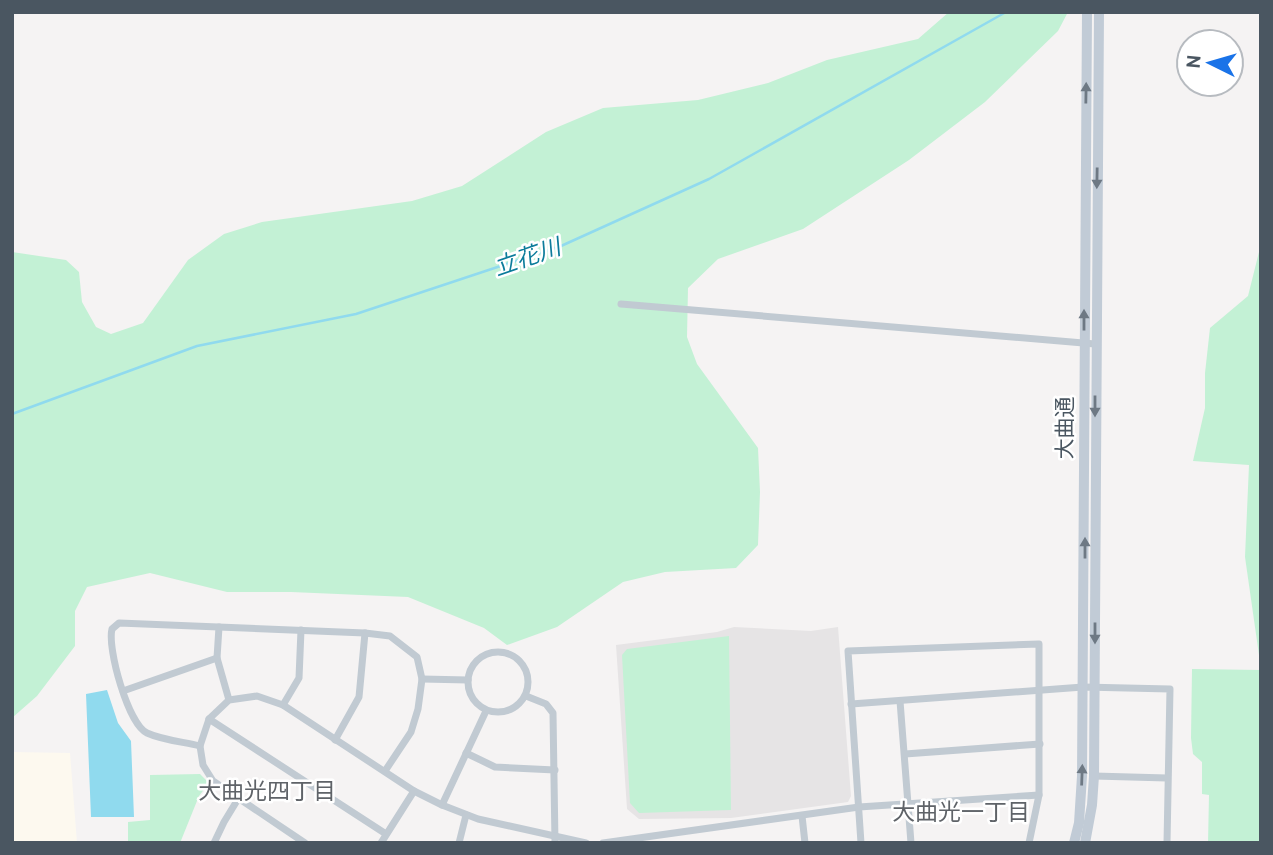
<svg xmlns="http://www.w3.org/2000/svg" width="1273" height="855" font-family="Overpass,'Noto Sans JP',sans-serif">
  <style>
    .commercial { fill: #fdf9ef }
    .education { fill: #e6e4e5 }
    .green { fill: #c3f1d5 }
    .water { fill: #90daee }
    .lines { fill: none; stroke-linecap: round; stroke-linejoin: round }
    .stream { stroke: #90daee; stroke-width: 2.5 }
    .street { stroke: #c1cad2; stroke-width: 7 }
    .secondary { stroke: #c1cbd6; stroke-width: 10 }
    .oneway { fill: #6e7984 }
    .labels { text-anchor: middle; stroke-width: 5; stroke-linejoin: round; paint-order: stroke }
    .street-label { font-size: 21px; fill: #4a5661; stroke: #fff }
    .water-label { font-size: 23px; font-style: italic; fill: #0c7c9b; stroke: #fff }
    .neighbourhood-label { font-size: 23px; fill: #5f6368; stroke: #fff }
  </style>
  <rect width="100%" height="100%" fill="#f5f3f3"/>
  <path class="commercial" d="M12,752l58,1 7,90h-65z"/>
  <path class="education" d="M734,627l77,4 27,-4 13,169 -3,6 -117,16 -92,1 -12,-10 -11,-164 101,-13z"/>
  <g class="green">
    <path d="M949,12h119l-10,19 -73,71 -76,58 -106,69 -85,30 -30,29 -1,49 10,27 61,84 2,44 -2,53 -22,23 -71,4 -42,10 -66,45 -50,18 -23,-17 -76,-31 -117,-5h-64l-77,-19 -63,14 -12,24v35l-38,50 -25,22v-466l54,8 13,12 3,30 14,25 15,7 32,-11 45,-63 36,-26 38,-12 150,-21 50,-15 84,-54 57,-24 95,-8 70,-17 59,-23 91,-21z"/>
    <path d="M1261,244v411h-2l-14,-98 4,-92 -56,-4 12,-53v-35l5,-45 38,-32z"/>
    <path d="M729,636l2,174 -92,3 -9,-10 -8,-148 5,-6z"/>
    <path d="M1192,669l69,1v173h-53l1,-48 -7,-1v-32l-9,-8 -2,-16z"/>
    <path d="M200,774l9,9 -10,13 -19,47h-52v-21l22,-2v-45z"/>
  </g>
  <path class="water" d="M107,690l11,33 13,18 3,76h-43l-5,-123z"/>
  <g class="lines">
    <path class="stream" d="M12,414l185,-68 159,-32 205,-68 148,-67 297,-167"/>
    <g class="street">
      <path d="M621,304l474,40"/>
      <path d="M219,627l-2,31 12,42"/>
      <circle cx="498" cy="682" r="30"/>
      <path d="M422,679l46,1"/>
      <path d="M123,691l94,-33"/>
      <path d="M526,696l20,8 7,9 2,130"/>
      <path d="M900,701l11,142"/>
      <path d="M851,704l232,-17 87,2 -3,154"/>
      <path d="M283,705l16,-27 2,-48"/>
      <path d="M209,719l177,115"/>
      <path d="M335,740l24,-43 6,-64"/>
      <path d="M200,746c-16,-4 -38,-6 -53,-13 -19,-9 -40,-85 -35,-104l7,-6 246,10 25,3 27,21 5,22 -4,30 -7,23 -26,39"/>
      <path d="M466,753l29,14 60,3"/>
      <path d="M905,754l135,-10"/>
      <path d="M1094,776l73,2"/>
      <path d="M442,805l44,-94"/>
      <path d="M802,816l3,27"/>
      <path d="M214,843l10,-21 14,-23"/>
      <path d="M305,843l-92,-62 -10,-16 -3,-19 9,-27 20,-19 28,-4 26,9 131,86 28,14 36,14 108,24"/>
      <path d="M381,843l33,-52"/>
      <path d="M459,843l7,-28"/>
      <path d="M603,843l256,-36 180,-12"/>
      <path d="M861,843l-13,-192 191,-7v151l-10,48"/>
    </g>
    <g class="secondary">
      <path d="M1074,843l5,-20 3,-47 5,-764"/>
      <path d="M1085,843l7,-38 2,-29 5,-764"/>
    </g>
  </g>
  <defs><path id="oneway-solid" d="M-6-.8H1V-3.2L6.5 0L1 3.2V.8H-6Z" transform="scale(1.75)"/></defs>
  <g class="oneway">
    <use href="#oneway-solid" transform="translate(1086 93) rotate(-89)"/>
    <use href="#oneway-solid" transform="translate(1097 178) rotate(91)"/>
    <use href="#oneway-solid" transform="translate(1084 320) rotate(-90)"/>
    <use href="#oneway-solid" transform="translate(1095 406) rotate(90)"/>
    <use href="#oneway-solid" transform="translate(1085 548) rotate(-90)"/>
    <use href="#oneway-solid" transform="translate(1095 633) rotate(90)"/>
    <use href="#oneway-solid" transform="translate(1082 775) rotate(-88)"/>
  </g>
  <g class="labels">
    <g class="street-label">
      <text transform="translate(1065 428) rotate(-90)" y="7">大曲通</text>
    </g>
    <g class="water-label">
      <text transform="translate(527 257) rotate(-19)" y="8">立花川</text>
    </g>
    <g class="neighbourhood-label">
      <text x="267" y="799">大曲光四丁目</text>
      <text x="961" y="820">大曲光一丁目</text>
    </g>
  </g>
  <rect width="1273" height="855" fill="none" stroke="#4a5661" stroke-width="28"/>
  <g transform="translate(1210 63) rotate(275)"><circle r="33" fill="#ffffff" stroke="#b7bbc0" stroke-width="2"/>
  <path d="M0-5L12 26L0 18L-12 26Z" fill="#1a73e8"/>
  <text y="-10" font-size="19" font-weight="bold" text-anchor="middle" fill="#4a5661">N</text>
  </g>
</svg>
